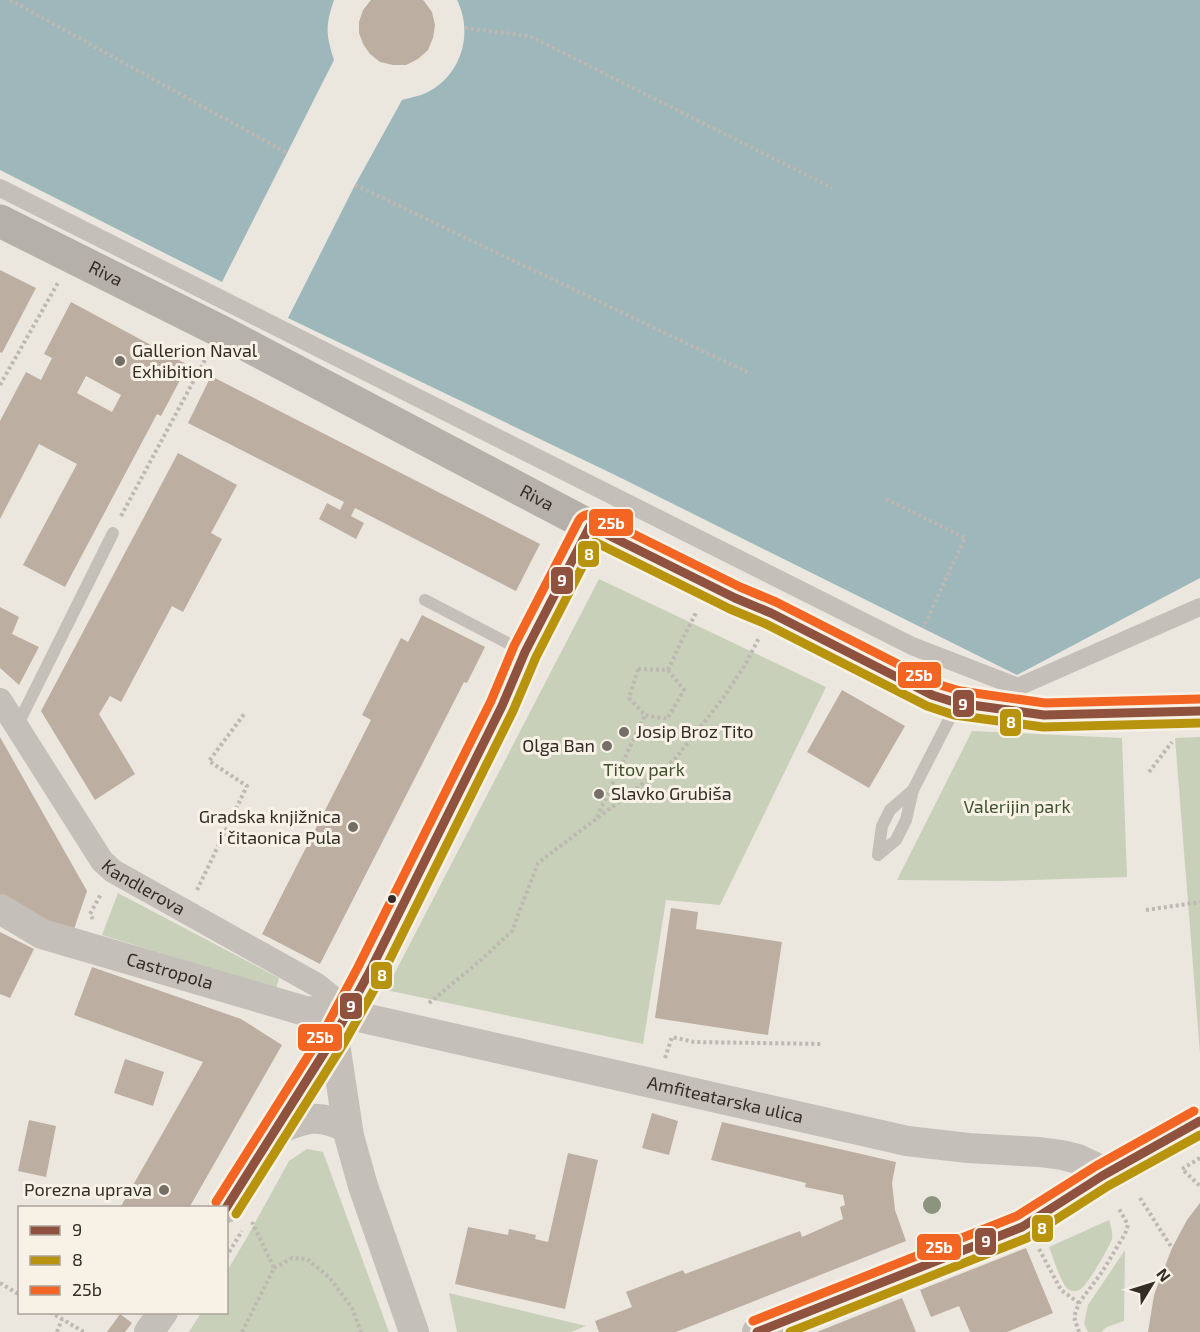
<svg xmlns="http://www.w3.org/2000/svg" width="1200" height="1332" font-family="'Exo 2',sans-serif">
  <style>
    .green { fill: #c9d0ba }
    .water { fill: #9db7bb }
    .building { fill: #bdaea2; fill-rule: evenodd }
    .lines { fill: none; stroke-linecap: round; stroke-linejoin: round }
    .path { stroke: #bdb8b1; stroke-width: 4; stroke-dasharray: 3 3; stroke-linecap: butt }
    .service { stroke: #c4bfb8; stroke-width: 12 }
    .pedestrian { stroke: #c4bfb8; stroke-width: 18 }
    .minor { stroke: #c4bfb8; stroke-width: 24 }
    .tertiary { stroke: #c4bfb8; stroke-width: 30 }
    .secondary { stroke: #b5b0a9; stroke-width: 33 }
    .bus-1-casing { stroke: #f8f2e6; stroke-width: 14 }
    .bus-2-casing { stroke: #f8f2e6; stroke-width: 14 }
    .bus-3-casing { stroke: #f8f2e6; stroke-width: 14 }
    .bus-1 { stroke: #8e523f; stroke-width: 9 }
    .bus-2 { stroke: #b8940e; stroke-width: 9 }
    .bus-3 { stroke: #f26522; stroke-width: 9 }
    .tree { fill: #8c947d }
    .poi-dot { fill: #746e67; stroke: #f8f2e6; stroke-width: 2 }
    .bus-dot { fill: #342d27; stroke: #f8f2e6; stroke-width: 2 }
    .labels { text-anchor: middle; stroke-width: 6; stroke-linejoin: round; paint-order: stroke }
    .street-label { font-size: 18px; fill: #342d27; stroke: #f8f2e6 }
    .poi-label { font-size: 18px; fill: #342d27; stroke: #f8f2e6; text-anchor: start }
    .park-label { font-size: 18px; fill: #3e512d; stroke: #f8f2e6 }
    .line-badge { stroke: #f8f2e6; stroke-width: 2 }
    .badge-label { font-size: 16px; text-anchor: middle; font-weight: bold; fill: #fff }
  </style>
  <rect width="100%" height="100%" fill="#ebe7df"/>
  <g class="green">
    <path d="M599,579l227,108 -106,218 -54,-5 -23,144 -257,-54z"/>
    <path d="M972,731l150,7 5,139 -128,4 -102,-1z"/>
    <path d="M1200,737v317l-25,-316z"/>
    <path d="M118,893l161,85 -3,11 -174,-54z"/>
    <path d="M307,1149l16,3 66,180h-200l12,-19 25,-1 1,-41 19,-32 43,-78z"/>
    <path d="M1109,1220c2,6 4,13 3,19 -3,9 -23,43 -30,49 -3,3 -9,4 -13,2 -8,-5 -16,-34 -20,-43z"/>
    <path d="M1125,1250l-1,71 -17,6 -6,5h-13l-4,-9 4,-18z"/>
    <path d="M449,1293l137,33 -15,6h-114z"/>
  </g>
  <g class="water">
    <path d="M0,0h334c-9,26 -8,35 0,60l-112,222 -222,-112z"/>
    <path d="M457,0h743v578l-183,97 -402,-200 -327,-157 67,-133 47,-85c6,-2 13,-3 19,-5 38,-14 54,-59 36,-95z"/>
  </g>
  <g class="building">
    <path d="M371,0h52l1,1 8,11 3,13 -2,13 -5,12 -10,9 -12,6h-13l-13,-3 -10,-8 -7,-10 -4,-11v-11l4,-12z"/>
    <path d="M0,270l36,18 -34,65 -2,-1z"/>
    <path d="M71,302l117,63 -27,51 -4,-2 -92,173 -42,-22 54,-101 -38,-20 -39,75v-98l26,-49 15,8 11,-22 -8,-4zM86,376l35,19 -9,17 -35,-19z"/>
    <path d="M211,376l329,168 -24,47 -161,-83 -4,8 13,7 -8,16 -37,-20 8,-16 13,7 4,-8 -156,-79z"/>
    <path d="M178,453l59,32 -26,48 11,6 -39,73 -11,-6 -51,96 -11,-6 -11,18 36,60 -40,26 -54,-89z"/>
    <path d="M0,607l19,10 -7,17 27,13 -20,38 -19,-17z"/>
    <path d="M422,615l63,32 -18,36 -3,-1 -144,282 -58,-30 109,-214 -9,-5 39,-77 7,4z"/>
    <path d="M842,690l63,36 -36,62 -62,-36z"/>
    <path d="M0,737l87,154 -15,44 -72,-37z"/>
    <path d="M671,908l27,4 -2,17 86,13 -14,93 -113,-17z"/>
    <path d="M0,932l34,17 -24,49 -10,-4z"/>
    <path d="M92,967l149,52 41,26 -93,163h-69l83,-146 -129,-47z"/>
    <path d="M125,1059l39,13 -11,34 -39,-13z"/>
    <path d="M652,1113l26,8 -9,34 -27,-7z"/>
    <path d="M29,1120l27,6 -10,51 -28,-6z"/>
    <path d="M722,1122l174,40 -4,21 3,27 11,31 -230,91h-77l-4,-11 37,-14 -6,-15 57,-22 2,4 115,-43 2,6 41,-18 -3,-12 5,-2 -2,-10 -38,-8 1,-4 -95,-23z"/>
    <path d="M568,1153l30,7 -33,149 -110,-25 13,-57 40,8 1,-6 27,6 -1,4 13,3z"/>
    <path d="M1200,1203v129h-52l6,-37 18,-47 15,-28z"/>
    <path d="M1026,1248l27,65 -46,19h-37l-11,-26 -28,11 -11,-27z"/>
    <path d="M902,1298l14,34h-99z"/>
    <path d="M120,1314l12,9 -7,9h-18z"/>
  </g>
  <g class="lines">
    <g class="path">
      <path d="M10,0l277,153"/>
      <path d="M465,28l64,8 303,152"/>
      <path d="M355,185l396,189"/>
      <path d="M0,385l59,-104"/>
      <path d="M886,499l79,39 -42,90"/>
      <path d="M121,516l86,-160"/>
      <path d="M638,669l30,1 16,20 -17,29 -22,-4 -16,-17z"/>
      <path d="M668,670l14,-30 15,-29"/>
      <path d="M1149,772l23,-30"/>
      <path d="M597,817l48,-102"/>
      <path d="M197,890l50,-104 -38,-25 36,-48"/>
      <path d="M1146,910l54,-8"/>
      <path d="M93,919l-3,-5 11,-20"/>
      <path d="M429,1003l52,-43 31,-29 26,-68 136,-103 47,-59 24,-36 14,-27"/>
      <path d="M665,1058l7,-21 22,5 127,2"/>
      <path d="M1200,1158l-18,11 18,17"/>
      <path d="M1140,1198l32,50"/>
      <path d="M1039,1249l22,41 18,13"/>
      <path d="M226,1257l16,-26"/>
      <path d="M274,1268l18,-10 15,1 22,18 23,31 9,24"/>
      <path d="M0,1283l20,12"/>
      <path d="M50,1312l34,20"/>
      <path d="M57,1332l5,-13"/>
      <path d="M242,1332l32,-64 -22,-46"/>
      <path d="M1079,1332l-5,-15 5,-14 23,-31 23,-38 3,-9 -10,-18"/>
    </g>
    <g class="service">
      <path d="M425,600l100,52"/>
      <path d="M17,726l96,-193"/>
      <path d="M878,855l18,-15 10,-20 7,-30 44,-86"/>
      <path d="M878,855l4,-29 8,-16 23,-20"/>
    </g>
    <path class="pedestrian" d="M0,188l912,458 106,41 182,-80"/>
    <g class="minor">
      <path id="s1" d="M0,700l102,161 11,10 204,114 15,12 14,17"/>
      <path d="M1102,1176l98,-55"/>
    </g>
    <g class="tertiary">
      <path id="s2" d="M0,909l42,25 263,77 41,3 561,127 61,7 71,4 23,3 16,4 15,7 9,10 -80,51 -265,105"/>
      <path d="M334,1037l15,99 14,50 51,146"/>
      <path d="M274,1131c30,-12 43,-19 73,-3"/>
      <path d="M226,1208l108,-171 35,-64 133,-267 23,-54 65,-126"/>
      <path d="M149,1332l14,-20"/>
    </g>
    <path class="secondary" id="s3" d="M0,221l220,110 370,195 145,72 36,15 161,82 25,8 87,12 156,-4"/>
    <defs>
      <g id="bus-1">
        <path d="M226,1208l108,-171 35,-64 133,-267 23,-54 65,-126 145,72 36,15 161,82 25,8 87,12 156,-4"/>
        <path d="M757,1332l265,-105 80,-51 98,-55"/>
      </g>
      <g id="bus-2">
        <path d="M236,1214l108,-171 36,-64 133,-268 23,-54 59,-115 135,67 36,15 161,82 27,9 89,12 157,-4"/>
        <path d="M790,1332l237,-94 81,-52 92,-51"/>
      </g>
      <g id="bus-3">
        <path d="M216,1202l108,-171 34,-64 133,-266 23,-55 65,-126c4,-5 10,-7 16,-5l145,72 36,15 161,82 23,7 85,12 155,-4"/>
        <path d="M753,1321l264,-105 79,-50 98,-55"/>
      </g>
    </defs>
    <use href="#bus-1" class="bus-1-casing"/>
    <use href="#bus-2" class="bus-2-casing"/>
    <use href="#bus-3" class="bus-3-casing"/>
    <use href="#bus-1" class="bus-1"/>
    <use href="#bus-2" class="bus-2"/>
    <use href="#bus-3" class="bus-3"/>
  </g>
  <circle class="tree" cx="932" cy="1205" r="9"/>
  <g class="poi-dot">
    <circle cx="120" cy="361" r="6"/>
    <circle cx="624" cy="732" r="6"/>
    <circle cx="607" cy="746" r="6"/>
    <circle cx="599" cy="794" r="6"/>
    <circle cx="353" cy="827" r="6"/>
    <circle cx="164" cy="1190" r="6"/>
  </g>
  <circle class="bus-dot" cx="392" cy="899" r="5"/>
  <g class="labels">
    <g class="street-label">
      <text dy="6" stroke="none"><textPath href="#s3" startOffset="118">Riva</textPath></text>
      <text dy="6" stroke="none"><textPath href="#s3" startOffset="604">Riva</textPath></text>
      <text dy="6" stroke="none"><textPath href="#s1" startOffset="240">Kandlerova</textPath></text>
      <text dy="6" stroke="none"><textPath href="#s2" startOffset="182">Castropola</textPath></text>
      <text dy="6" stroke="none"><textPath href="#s2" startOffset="753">Amfiteatarska ulica</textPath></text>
    </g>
    <g class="poi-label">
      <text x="132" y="357">Gallerion Naval<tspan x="132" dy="21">Exhibition</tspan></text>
      <text x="636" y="738">Josip Broz Tito</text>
      <text x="595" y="752" text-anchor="end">Olga Ban</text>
      <text x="611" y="800">Slavko Grubiša</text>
      <text x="341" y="823" text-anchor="end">Gradska knjižnica<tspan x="341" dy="21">i čitaonica Pula</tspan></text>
      <text x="152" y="1196" text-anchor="end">Porezna uprava</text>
    </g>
    <g class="park-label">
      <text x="644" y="776">Titov park</text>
      <text x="1017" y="813">Valerijin park</text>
    </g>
  </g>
  <g class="line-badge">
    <rect x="588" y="508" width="46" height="29" rx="6" fill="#f26522"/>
    <rect x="577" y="540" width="23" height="28" rx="6" fill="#b8940e"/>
    <rect x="550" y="566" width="24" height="29" rx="6" fill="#8e523f"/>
    <rect x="897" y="661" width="45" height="28" rx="6" fill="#f26522"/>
    <rect x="952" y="689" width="23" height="29" rx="6" fill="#8e523f"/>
    <rect x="999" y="708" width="23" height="29" rx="6" fill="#b8940e"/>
    <rect x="370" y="961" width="23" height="29" rx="6" fill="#b8940e"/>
    <rect x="339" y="992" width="24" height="28" rx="6" fill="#8e523f"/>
    <rect x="297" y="1023" width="46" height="29" rx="6" fill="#f26522"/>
    <rect x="1031" y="1214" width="23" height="29" rx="6" fill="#b8940e"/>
    <rect x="974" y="1227" width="23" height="29" rx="6" fill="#8e523f"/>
    <rect x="916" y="1233" width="46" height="28" rx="6" fill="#f26522"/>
  </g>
  <g class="badge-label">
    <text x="611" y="529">25b</text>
    <text x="589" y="560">8</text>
    <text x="562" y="586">9</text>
    <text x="919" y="681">25b</text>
    <text x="963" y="710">9</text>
    <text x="1011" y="728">8</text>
    <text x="382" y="981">8</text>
    <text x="351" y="1012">9</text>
    <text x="320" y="1043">25b</text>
    <text x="1042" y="1234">8</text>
    <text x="986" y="1247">9</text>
    <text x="939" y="1253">25b</text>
  </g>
  <rect x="18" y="1206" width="210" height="108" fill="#f8f2e6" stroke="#aaa39a" stroke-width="1.5"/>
  <rect x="30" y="1226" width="30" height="9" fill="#8e523f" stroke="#aaa39a" stroke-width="1.5"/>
  <text x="72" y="1236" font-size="18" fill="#342d27">9</text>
  <rect x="30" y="1256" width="30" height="9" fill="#b8940e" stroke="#aaa39a" stroke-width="1.5"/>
  <text x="72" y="1266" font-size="18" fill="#342d27">8</text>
  <rect x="30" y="1286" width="30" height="9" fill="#f26522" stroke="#aaa39a" stroke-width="1.5"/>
  <text x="72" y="1296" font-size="18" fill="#342d27">25b</text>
  <g transform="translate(1152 1284) rotate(52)" stroke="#f8f2e6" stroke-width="4.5" paint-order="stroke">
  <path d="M0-4.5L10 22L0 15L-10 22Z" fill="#342d27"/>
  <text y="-9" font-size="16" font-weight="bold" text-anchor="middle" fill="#342d27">N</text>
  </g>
</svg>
